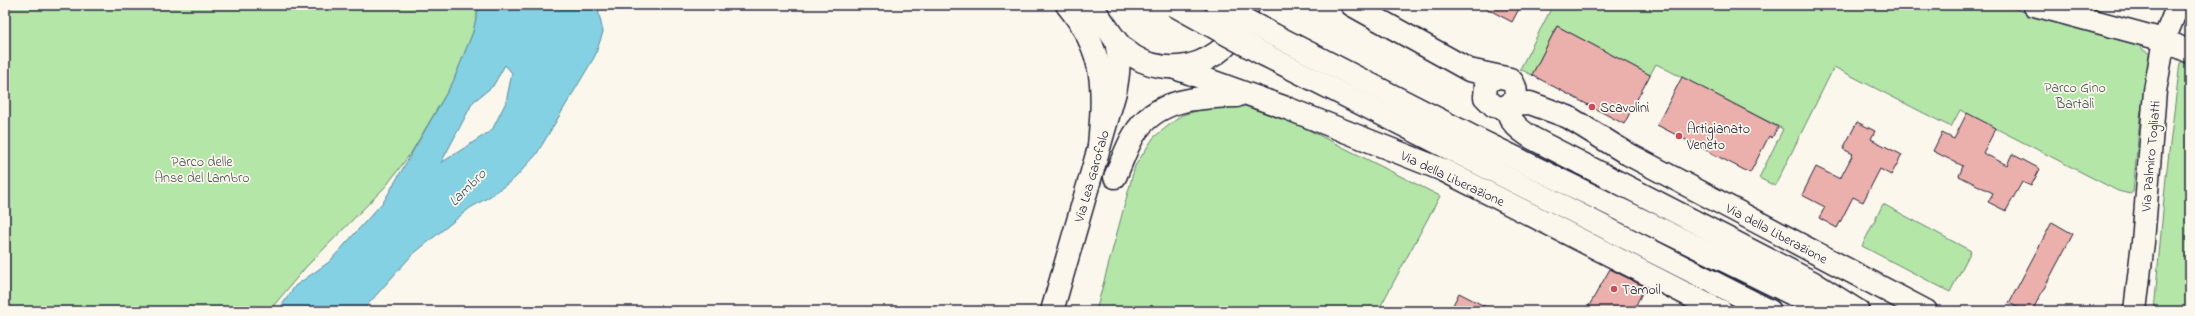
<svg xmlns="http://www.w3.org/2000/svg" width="2195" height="316" font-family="'Indie Flower',sans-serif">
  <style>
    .green { fill: #b3e6a7; stroke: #6a8471 }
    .water { fill: #83d1e2; stroke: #5c8b9f; fill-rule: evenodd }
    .building { fill: #ebb0ac; stroke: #22223b }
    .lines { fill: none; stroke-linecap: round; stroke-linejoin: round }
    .minor-casing { stroke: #22223b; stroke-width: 25 }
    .major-casing { stroke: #22223b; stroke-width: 25 }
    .highway-casing { stroke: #22223b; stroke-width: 25 }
    .minor { stroke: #fbf7ec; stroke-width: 22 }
    .major { stroke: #fbf7ec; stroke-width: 22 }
    .highway { stroke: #fbf7ec; stroke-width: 22 }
    .highway-bridge-casing { stroke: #22223b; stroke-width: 25; stroke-linecap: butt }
    .highway-bridge { stroke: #fbf7ec; stroke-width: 22 }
    .poi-dot { fill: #d1495b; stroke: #fbf7ec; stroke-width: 1.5 }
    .labels { text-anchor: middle; stroke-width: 3.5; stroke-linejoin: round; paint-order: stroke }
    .park-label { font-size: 14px; fill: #465356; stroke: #fbf7ec }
    .poi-label { font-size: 14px; fill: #22223b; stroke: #fbf7ec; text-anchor: start }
    .street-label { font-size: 14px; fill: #22223b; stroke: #fbf7ec }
    .water-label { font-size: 15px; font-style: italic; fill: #3f576d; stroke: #fbf7ec }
  </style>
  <rect width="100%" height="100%" fill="#fbf7ec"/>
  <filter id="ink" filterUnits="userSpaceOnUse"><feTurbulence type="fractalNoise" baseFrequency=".025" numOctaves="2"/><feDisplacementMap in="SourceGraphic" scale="8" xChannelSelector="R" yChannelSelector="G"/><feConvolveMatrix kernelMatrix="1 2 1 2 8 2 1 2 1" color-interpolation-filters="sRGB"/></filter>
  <g filter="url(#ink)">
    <g class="green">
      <path d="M5,5h474l-6,27 -20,50 -42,71 -25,33 -80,81 -37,44h-264z"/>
      <path d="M1553,5h451l34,12 102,28 3,5 9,5 -12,62 -7,75 -3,2 -12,-3 -158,-81 -9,17 -117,-60 -59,119 -16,-8 24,-49 -127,-65 -6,11 -93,-49 -25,49 -12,-6z"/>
      <path d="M2184,61l6,1v249h-36l12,-134 14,-114z"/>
      <path d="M1225,103l36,3 179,90 -62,115h-282l39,-145 19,-29 28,-22z"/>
      <path d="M1883,204l88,47 -21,41 -88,-46z"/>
    </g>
    <path class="water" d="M479,5h118l6,27 -8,24 -59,99 -22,24 -25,18 -19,11 -58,47 -50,56h-84l17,-25 34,-24 55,-61 69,-119 20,-50zM505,65l7,8 -6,29 -14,28 -51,33 32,-61 20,-16z"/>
    <g class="building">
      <path d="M1480,5h41l-9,17z"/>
      <path d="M1557,26l93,49 -26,49 -92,-49z"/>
      <path d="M1682,77l96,50 -6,11 -3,-2 -19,37 -93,-48z"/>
      <path d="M1967,113l29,15 -13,25 24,12 5,-11 28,15 -9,17 -9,-4 -16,29 -18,-9 5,-9 -34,-17 4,-10 -30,-15 9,-18 12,6z"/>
      <path d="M1857,122l18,9 -4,8 31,16 -11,20 -11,-6 -17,33 -10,-5 -16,31 -18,-10 6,-11 -23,-12 14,-28 24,12 13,-25 -10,-5z"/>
      <path d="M2052,222l21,12 -41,77h-7l-16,-8z"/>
      <path d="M1610,269l35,18 -12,24h-47z"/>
      <path d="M1459,293l35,18h-44z"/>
    </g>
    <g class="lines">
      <defs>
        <g id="minor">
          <path d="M2034,5l130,35 26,12"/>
          <path d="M1511,104l19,-1 38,14 60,37 298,157"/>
          <path d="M1052,311l63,-219c4,-19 5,-33 1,-51"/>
          <path d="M2135,311l8,-69 12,-151 9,-51 14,-35"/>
        </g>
        <g id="major">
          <path d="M1067,5c39,47 37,84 32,141"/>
          <path d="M1089,5c15,13 21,33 36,45 44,37 112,11 123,-45"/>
          <path d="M1352,5l117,65 41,9c13,13 2,33 -16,27l-9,-9 1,-13 11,-8"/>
          <path d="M1175,68l114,41 154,61 277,141"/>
          <path d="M1115,177c6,-13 11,-29 19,-42 22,-37 65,-38 103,-39"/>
        </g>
        <g id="highway">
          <path d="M1274,35l203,104 350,172"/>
          <path d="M1263,54l507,257"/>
          <path d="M1509,105c-4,15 12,26 23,33l280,144 46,29"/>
          <path d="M1720,311h1"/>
        </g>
      </defs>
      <use href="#minor" class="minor-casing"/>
      <use href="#major" class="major-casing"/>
      <use href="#highway" class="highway-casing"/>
      <use href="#minor" class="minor"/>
      <use href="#major" class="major"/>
      <use href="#highway" class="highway"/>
      <defs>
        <g id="highway-bridge">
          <path d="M1174,5l89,49"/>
          <path d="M1217,5l57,30"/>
        </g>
      </defs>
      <use href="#highway-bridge" class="highway-bridge-casing"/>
      <use href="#highway-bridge" class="highway-bridge"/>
    </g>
  </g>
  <g class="poi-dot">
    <circle cx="1592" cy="107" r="4"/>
    <circle cx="1679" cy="136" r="4"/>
    <circle cx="1614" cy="289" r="4"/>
  </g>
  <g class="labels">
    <g class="park-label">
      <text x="2075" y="92">Parco Gino<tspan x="2075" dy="16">Bartali</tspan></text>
      <text x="202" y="166">Parco delle<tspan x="202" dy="16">Anse del Lambro</tspan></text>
    </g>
    <g class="poi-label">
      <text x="1600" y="112">Scavolini</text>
      <text x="1687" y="133">Artigianato<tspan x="1687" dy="16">Veneto</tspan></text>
      <text x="1622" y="294">Tamoil</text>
    </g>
    <g class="street-label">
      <text transform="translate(2150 156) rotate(-85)" y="5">Via Palmiro Togliatti</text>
      <text transform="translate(1091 176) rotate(-74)" y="5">Via Lea Garofalo</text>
      <text transform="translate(1453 178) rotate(25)" y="5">Via della Liberazione</text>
      <text transform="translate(1777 233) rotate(28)" y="5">Via della Liberazione</text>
    </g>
    <g class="water-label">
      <text transform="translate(467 187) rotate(-45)" y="5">Lambro</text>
    </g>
  </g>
  <rect width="2195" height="316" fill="none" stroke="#fbf7ec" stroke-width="20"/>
  <rect x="10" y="10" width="2175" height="296" fill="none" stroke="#22223b" stroke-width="1.5" filter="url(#ink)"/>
</svg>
